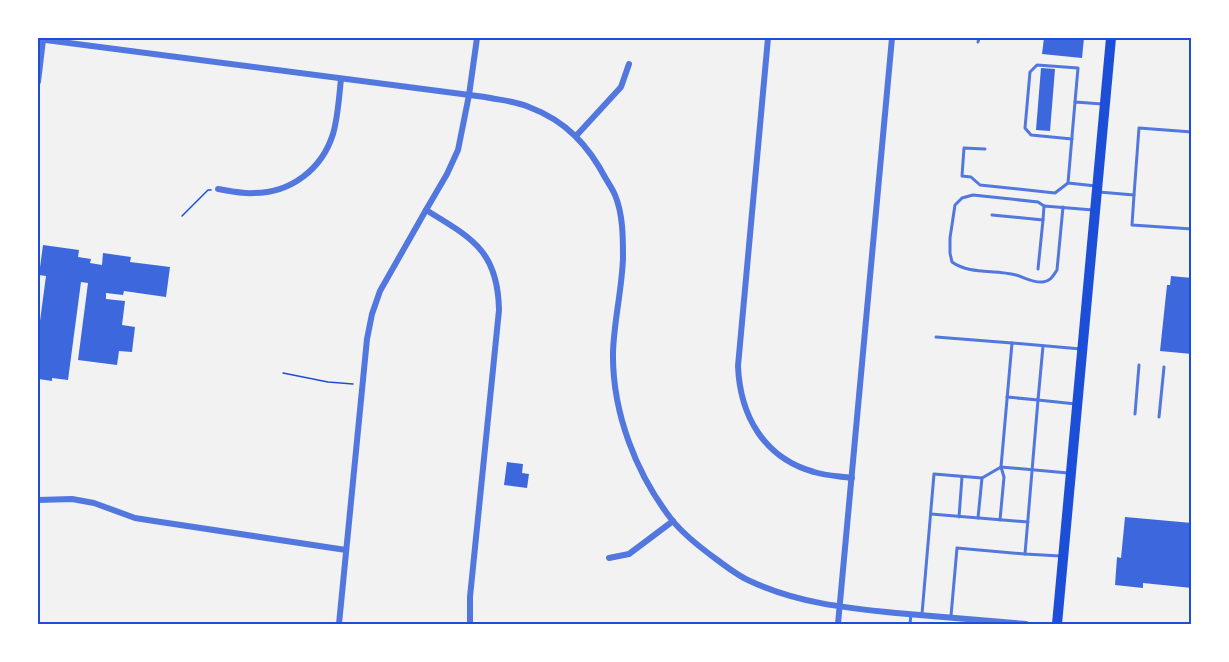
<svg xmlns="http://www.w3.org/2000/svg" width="1229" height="662" font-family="'Crimson Pro',serif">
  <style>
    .building { fill: #3d67dc }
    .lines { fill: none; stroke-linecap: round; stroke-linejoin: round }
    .path { stroke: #1d4ed8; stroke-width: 1.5 }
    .service { stroke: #5277de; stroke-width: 3 }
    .minor { stroke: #5277de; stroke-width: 6 }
    .primary { stroke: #1d4ed8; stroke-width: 10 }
    .neatline { fill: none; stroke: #1d4ed8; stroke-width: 2 }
  </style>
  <rect width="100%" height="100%" fill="#f2f2f2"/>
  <g class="building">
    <path d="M1044,38h40l-2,20 -40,-4z"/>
    <path d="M1041,68l14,1 -5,62 -14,-1z"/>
    <path d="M43,245l36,5 -1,7 13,2 -1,4 12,2 1,-12 28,4 -1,5 40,5 -4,30 -42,-6 -1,4 -17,-2v6l19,2 -3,24 13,2 -3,25 -13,-1 -2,14 -39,-5 10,-77 -7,-1 -13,98 -16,-2v3l-13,-2 -1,-43 8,-60 -7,-1z"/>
    <path d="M1171,276l21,2v76l-32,-3 7,-66h3z"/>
    <path d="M507,462l16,2 -1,9 7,1 -2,14 -23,-3z"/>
    <path d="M1125,517l67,6v65l-49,-5v5l-28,-3 2,-28 4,1z"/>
  </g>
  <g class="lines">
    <g class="path">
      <path d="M182,216l26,-26h3"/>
      <path d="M283,373l45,9 25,2"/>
    </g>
    <g class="service">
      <path d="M978,42l1,-4"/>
      <path d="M1072,139l-41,-4 -6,-7 5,-56 7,-7 41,3 -3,34"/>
      <path d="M985,149l-21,-1 -2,28 9,1 9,8 75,8 13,-10"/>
      <path d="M1096,186l-28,-3 7,-81 27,2"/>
      <path d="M1099,192l35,3 5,-67 53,4"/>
      <path d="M1134,195l-2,30 60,4"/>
      <path d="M1044,206l-6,-4 -65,-7 -11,3 -7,7 -5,33v15l2,9c18,13 43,7 64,13 10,3 17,8 27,7 8,-1 10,-6 14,-12l6,-63"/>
      <path d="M992,215l51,5 1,-14 49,4"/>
      <path d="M1038,269l5,-49"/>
      <path d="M936,337l76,6"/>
      <path d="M1007,397l31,3 5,-54"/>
      <path d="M1135,414l4,-49"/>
      <path d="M1159,417l5,-50"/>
      <path d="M1068,473l-67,-6 11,-124 69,6"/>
      <path d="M931,514l97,8"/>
      <path d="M959,517l3,-40"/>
      <path d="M978,518l4,-40"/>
      <path d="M1060,556l-35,-2 13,-154 38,4"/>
      <path d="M922,614l12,-140 48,4 19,-11 3,10 -4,43"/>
      <path d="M951,616l6,-68 68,6"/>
      <path d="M910,624l1,-10"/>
    </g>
    <g class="minor">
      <path d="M768,38l-30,328c2,50 26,92 76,106 13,4 25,4 38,6"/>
      <path d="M38,39l447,58c14,3 30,4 44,10 37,14 59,38 77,72 3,5 7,11 9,16 8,19 8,42 8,63 -1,31 -9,63 -10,94 -1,60 23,122 59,168 12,15 29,28 44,39 11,8 22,17 34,22 47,22 96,27 146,32 43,4 87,7 130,11"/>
      <path d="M38,82l5,-42"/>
      <path d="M576,136l45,-49 8,-23"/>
      <path d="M218,189c12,2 24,5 36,4 37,0 68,-24 79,-59 5,-17 6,-37 8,-55"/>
      <path d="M426,210c46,28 72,41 73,100l-29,287v27"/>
      <path d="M38,500l34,-1 22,4 41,15 19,3 192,29"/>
      <path d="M609,558l20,-4 44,-33"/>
      <path d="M339,624l28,-285 5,-25 8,-23 46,-81 21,-36 11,-24 11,-55 8,-57"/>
      <path d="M838,624l54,-586"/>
    </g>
    <path class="primary" d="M1057,624l54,-586"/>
  </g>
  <rect width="1229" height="662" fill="none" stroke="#ffffff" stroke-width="78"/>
  <rect x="39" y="39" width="1151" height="584" class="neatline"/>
</svg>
